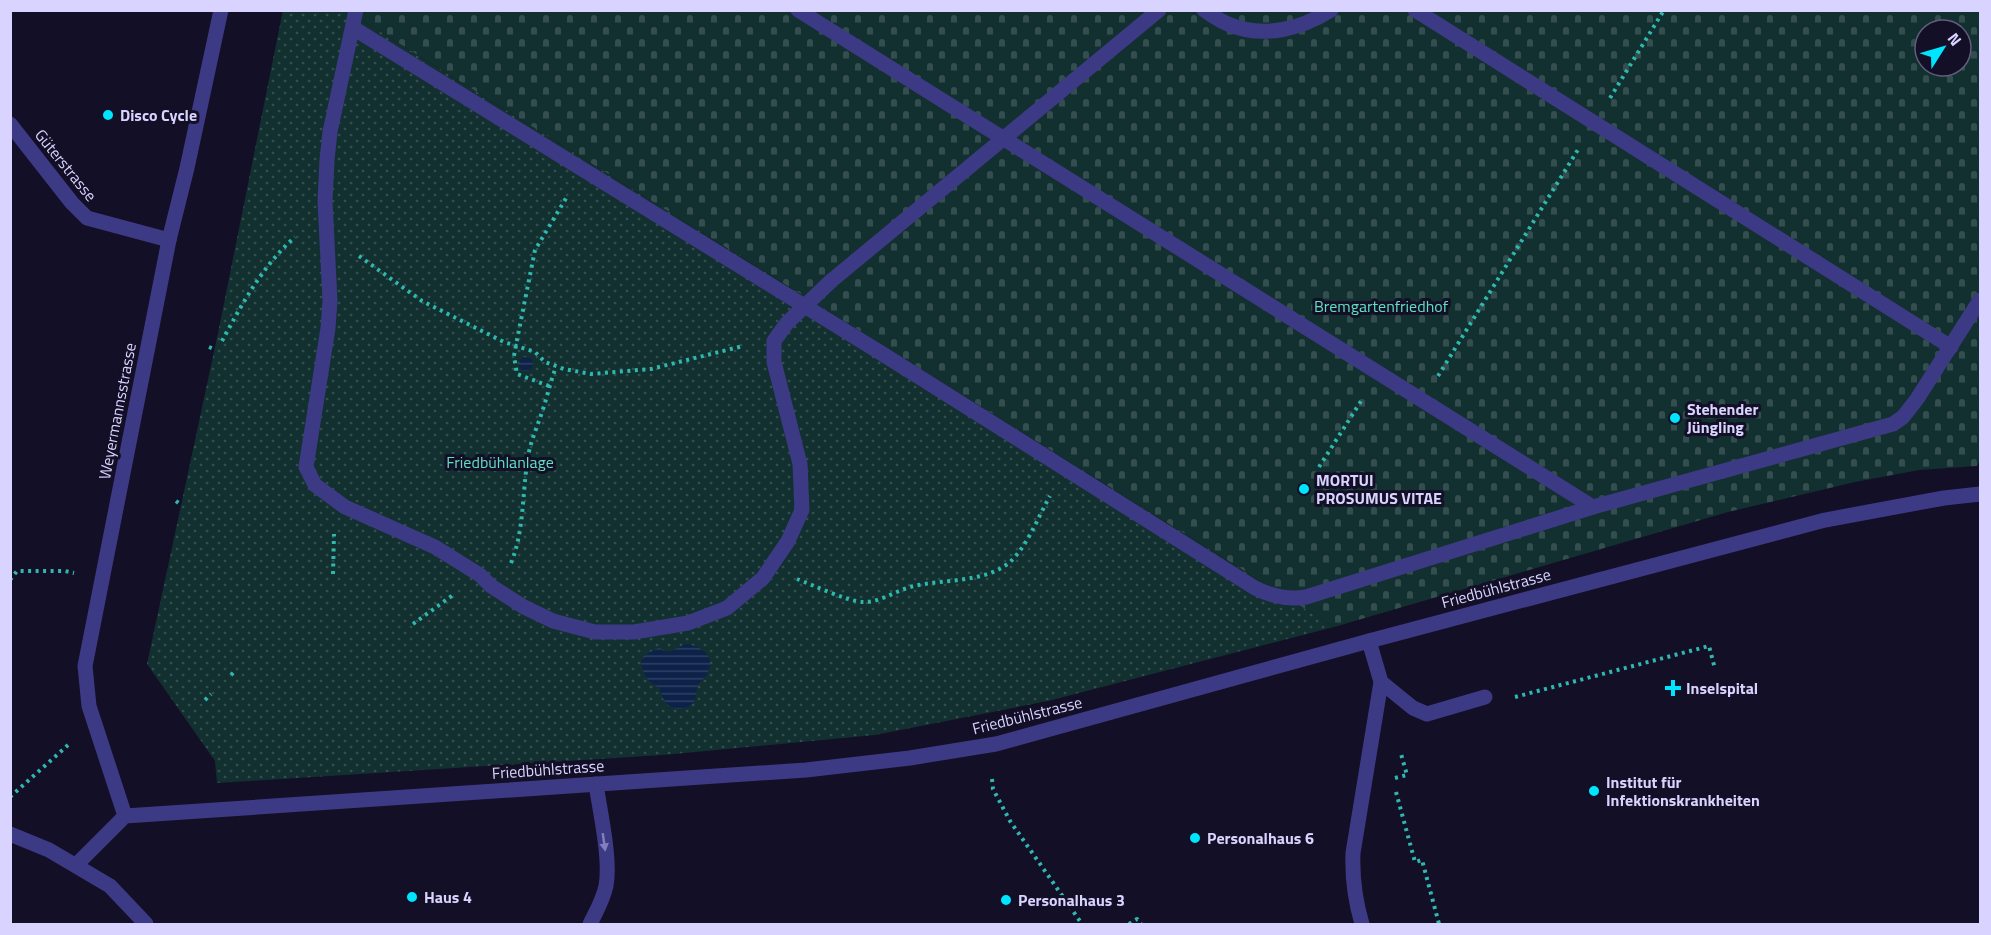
<svg xmlns="http://www.w3.org/2000/svg" width="1991" height="935" font-family="'Titillium Web',sans-serif">
  <style>
    .cemetery { fill: url(#cemetery-stones); fill-rule: evenodd }
    .park { fill: url(#park-dots) }
    .water { fill: url(#water-rules) }
    .lines { fill: none; stroke-linecap: round; stroke-linejoin: round }
    .path { stroke: #2fb8b0; stroke-width: 4; stroke-dasharray: 3 4.5; stroke-linecap: butt }
    .minor { stroke: #3d3a85; stroke-width: 15 }
    .oneway { fill: #837fbc }
    .poi-dot { fill: #00e5ff; stroke: #130f26; stroke-width: 2 }
    .labels { text-anchor: middle; stroke-width: 6; stroke-linejoin: round; paint-order: stroke }
    .poi-label { font-size: 16px; font-weight: bold; fill: #d9d4ff; stroke: #130f26; text-anchor: start }
    .street-label { font-size: 16px; fill: #d9d4ff; stroke: #130f26 }
    .park-label { font-size: 16px; fill: #5fe0c0; stroke: #130f26 }
  </style>
  <defs>
    <pattern id="cemetery-stones" width="16" height="16" patternUnits="userSpaceOnUse" patternTransform="scale(1.5)"><rect width="16" height="16" fill="#12302f"/><path d="M2 7V4a2 2 0 0 1 4 0v3zM10 15v-3a2 2 0 0 1 4 0v3z" fill="#344d4e"/></pattern>
    <pattern id="park-dots" width="8" height="8" patternUnits="userSpaceOnUse" patternTransform="scale(1.5)"><rect width="8" height="8" fill="#12302f"/><path d="M2 2h.1M6 6h.1" fill="none" stroke="#344d4e" stroke-width="1.8" stroke-linecap="round"/></pattern>
    <pattern id="water-rules" width="6" height="5" patternUnits="userSpaceOnUse" patternTransform="scale(1.5)"><rect width="6" height="5" fill="#0c2248"/><path d="M0 2.5h6" fill="none" stroke="#2f4163"/></pattern>
  </defs>
  <rect width="100%" height="100%" fill="#130f26"/>
  <path class="cemetery" d="M347,11h1633v449l-3,6 -58,4 -64,12 -127,30 -394,115zM1925,30h36v36h-36z"/>
  <path class="park" d="M283,10l64,1 987,616 -286,74 -173,34 -212,20 -446,28 -2,-22 -68,-97 71,-331z"/>
  <g class="water">
    <circle cx="526" cy="364" r="7"/>
    <path d="M685,644c16,1 32,13 22,30 -2,5 -7,7 -9,11 -3,6 0,12 -5,18 -5,6 -19,8 -25,2 -5,-4 -7,-11 -8,-17 -12,-5 -17,-13 -19,-26 5,-8 10,-12 19,-14 8,8 17,0 25,-4z"/>
  </g>
  <g class="lines">
    <g class="path">
      <path d="M1610,98l54,-88"/>
      <path d="M359,256l63,45 82,41 31,10 10,10 19,7 27,5 60,-5 92,-23"/>
      <path d="M222,341c20,-37 41,-76 73,-104"/>
      <path d="M209,347l5,2"/>
      <path d="M1438,376l141,-228"/>
      <path d="M549,386l-32,-12 -3,-18 2,-11 19,-95 33,-55"/>
      <path d="M1319,467l44,-69"/>
      <path d="M176,501l5,4"/>
      <path d="M511,563c13,-32 11,-65 16,-99 2,-21 11,-38 17,-58 4,-13 7,-26 12,-39"/>
      <path d="M333,574l1,-40"/>
      <path d="M797,579c16,6 50,22 65,23 18,1 34,-12 52,-16 30,-7 71,-3 96,-24 18,-17 28,-45 40,-66"/>
      <path d="M10,580l7,-9h48l9,2"/>
      <path d="M413,624l40,-29"/>
      <path d="M231,675l5,-5"/>
      <path d="M1515,697l194,-51 6,23"/>
      <path d="M205,700l6,-6"/>
      <path d="M1395,778l12,-3 -6,-21"/>
      <path d="M992,779l1,10 17,32 72,103"/>
      <path d="M1396,792l19,70 7,-2 17,64"/>
      <path d="M10,797l58,-52"/>
      <path d="M1129,924l8,-5 4,5"/>
    </g>
    <g class="minor">
      <path d="M356,10l-26,122 -3,28 -2,41 5,100 -2,27 -22,139 9,18 30,22 90,40 45,28 11,11 33,21 29,14 42,11h39l54,-9 39,-15 36,-30 25,-37 14,-31 -2,-46 -26,-102v-21l13,-18 44,-42 328,-271"/>
      <path d="M798,10l795,497"/>
      <path d="M1204,10c8,5 16,11 24,14 35,15 73,5 103,-14"/>
      <path d="M1415,10l536,337"/>
      <path d="M353,28l528,325 374,235c16,8 33,12 51,9l287,-90 300,-83 10,-7 14,-18 63,-99"/>
      <path d="M10,124l62,79 15,15 82,22"/>
      <path d="M1369,641l12,41 32,26 14,6 58,-17"/>
      <path d="M125,816l-36,-110 -4,-40 84,-426 18,-72 34,-158"/>
      <path d="M10,834l39,16 61,36 36,38"/>
      <path d="M76,865l49,-49 681,-46 104,-12 86,-14 373,-103 456,-121 119,-22 36,-4"/>
      <path d="M590,924c6,-12 13,-24 16,-38 5,-27 -6,-74 -10,-102"/>
      <path d="M1362,924c-7,-24 -10,-46 -9,-71l28,-171"/>
    </g>
  </g>
  <defs><path id="oneway-solid" d="M-6-.8H1V-3.2L6.5 0L1 3.2V.8H-6Z" transform="scale(1.5)"/></defs>
  <use class="oneway" href="#oneway-solid" transform="translate(604 842) rotate(82)"/>
  <g class="poi-dot">
    <circle cx="108" cy="115" r="6"/>
    <circle cx="1675" cy="418" r="6"/>
    <circle cx="1304" cy="489" r="6"/>
    <path d="M1670 679h6v6h6v6h-6v6h-6v-6h-6v-6h6z"/>
    <circle cx="1594" cy="791" r="6"/>
    <circle cx="1195" cy="838" r="6"/>
    <circle cx="412" cy="897" r="6"/>
    <circle cx="1006" cy="900" r="6"/>
  </g>
  <g class="labels">
    <g class="poi-label">
      <text x="120" y="121">Disco Cycle</text>
      <text x="1687" y="415">Stehender<tspan x="1687" dy="18">Jüngling</tspan></text>
      <text x="1316" y="486">MORTUI<tspan x="1316" dy="18">PROSUMUS VITAE</tspan></text>
      <text x="1686" y="694">Inselspital</text>
      <text x="1606" y="788">Institut für<tspan x="1606" dy="18">Infektionskrankheiten</tspan></text>
      <text x="1207" y="844">Personalhaus 6</text>
      <text x="424" y="903">Haus 4</text>
      <text x="1018" y="906">Personalhaus 3</text>
    </g>
    <g class="street-label">
      <text transform="translate(66 165) rotate(51)" y="6">Güterstrasse</text>
      <text transform="translate(117 411) rotate(-79)" y="6">Weyermannsstrasse</text>
      <text transform="translate(1496 588) rotate(-15)" y="6">Friedbühlstrasse</text>
      <text transform="translate(1027 715) rotate(-14)" y="6">Friedbühlstrasse</text>
      <text transform="translate(548 769) rotate(-4)" y="6">Friedbühlstrasse</text>
    </g>
    <g class="park-label">
      <text x="1381" y="312">Bremgartenfriedhof</text>
      <text x="500" y="468">Friedbühlanlage</text>
    </g>
  </g>
  <rect width="1991" height="935" fill="none" stroke="#d9d4ff" stroke-width="24"/>
  <g transform="translate(1943 48) rotate(53)"><circle r="28" fill="#130f26" stroke="#625e7d" stroke-width="1.5"/>
  <path d="M0-4.5L10 22L0 15L-10 22Z" fill="#00e5ff"/>
  <text y="-9" font-size="16" font-weight="bold" text-anchor="middle" fill="#d9d4ff">N</text>
  </g>
</svg>
